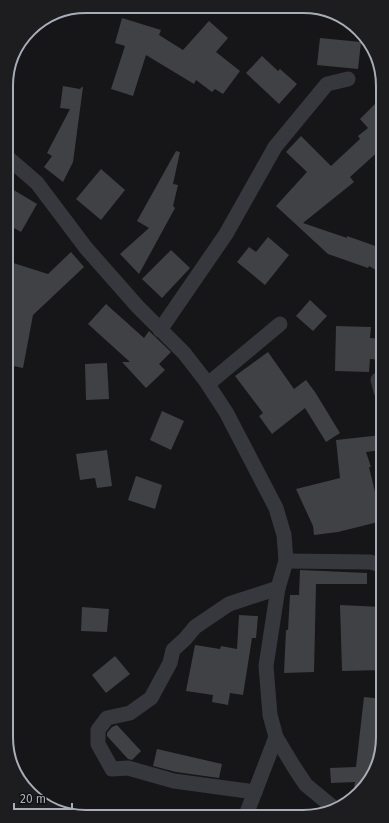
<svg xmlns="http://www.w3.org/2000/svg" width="389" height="823" font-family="'Fira Sans',sans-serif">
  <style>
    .building { fill: #404145 }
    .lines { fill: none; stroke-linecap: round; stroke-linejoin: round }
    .street { stroke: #37383d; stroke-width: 15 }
    .rim { fill: none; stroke: #a8adb8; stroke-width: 2 }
  </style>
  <rect width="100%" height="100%" fill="#161618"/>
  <g class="building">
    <path d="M122,18l39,12 -2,5 24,15 26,-29 19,17 -12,14 24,19 -17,23 -8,-5 -3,3 -16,-12 -2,4 -48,-29 -13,41 -22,-7 14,-43 -10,-3z"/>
    <path d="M320,38l41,4 -3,27 -41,-4z"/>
    <path d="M262,56l16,15 2,-2 17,15 -18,20 -33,-31z"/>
    <path d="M63,86l17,3 2,-2h1l-10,75 -10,20 -19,-15 8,-11 -5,-3 23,-44 -10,-1z"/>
    <path d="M380,99l1,50 -31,28 4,5 -51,41 44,15v-2l34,12v25l-12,-7 -1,2 -40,-14 -52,-48 31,-34 -21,-20 15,-16 30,30 29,-27 -2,-3 10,-8 -8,-9z"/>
    <path d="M176,151l4,1 -7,32 5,1 -5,21 2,2 -36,66 -19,-20 29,-26 -12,-7z"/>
    <path d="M101,169l24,21 -24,30 -25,-21z"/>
    <path d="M7,186l30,18 -16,28 -14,-8z"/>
    <path d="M268,237l21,18 -24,30 -28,-23 12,-15 7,5z"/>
    <path d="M171,250l19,18 -28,30 -20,-19z"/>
    <path d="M71,252l13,15 -51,48 -10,53 -15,-3 -1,-34 6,-31 -6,-2v-37l41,13z"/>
    <path d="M310,300l17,16 -14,15 -17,-15z"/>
    <path d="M106,304l38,34 5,-7 22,21 -12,12 6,6 -19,18 -24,-26h8l-42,-38z"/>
    <path d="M336,326l35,1 -1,11 11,1v21l-11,-1 -1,13 -34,-1z"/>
    <path d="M268,352l26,37 12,-9 9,12 25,41 -14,9 -21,-34 -33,26 -13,-18 4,-3 -28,-37z"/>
    <path d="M107,363l2,36 -23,1 -1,-36z"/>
    <path d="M162,411l22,10 -13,29 -21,-10z"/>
    <path d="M382,435v15l-16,2 5,15h-2l13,54 -44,11 -24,3 -1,-9 -17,-37 44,-11 -4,-38z"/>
    <path d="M107,450l5,36 -15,2 -2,-10 -15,2 -4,-26z"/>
    <path d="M136,476l26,9 -7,24 -27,-9z"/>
    <path d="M300,570l67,3v11h-51l-2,88 -30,1 2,-43h2l2,-35h9z"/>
    <path d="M340,605l42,2 1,63 -41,1z"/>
    <path d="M82,607l27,2 -2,23 -26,-1z"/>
    <path d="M239,615l19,1 -2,22h-4l-9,57 -13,-2 -2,12 -16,-3 1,-7 -27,-4 9,-46 25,4 1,-3 16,3z"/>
    <path d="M115,656l15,18 -24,19 -14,-18z"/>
    <path d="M364,697l19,2v44l-20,47 -10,6 2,-14 -24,1 -1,-15 26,-1z"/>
    <path d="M117,725l24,26 -9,9 -4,-1 -21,-23v-3l5,-6z"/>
    <path d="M157,749l65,15 -3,14 -43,-6 -23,-6z"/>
  </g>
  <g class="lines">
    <g class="street">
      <path d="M7,157l30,26 49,65 52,59 46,46 21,27 21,32 50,96 8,27 2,26 -8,27 -12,78 4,49 6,22 18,30 12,18 28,23"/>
      <path d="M160,330l66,-96 49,-87 52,-63 21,-5"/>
      <path d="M378,380l3,11"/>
      <path d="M208,384l72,-60"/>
      <path d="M286,561l84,1 12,3"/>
      <path d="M255,792l-81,-11 -46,-13 -16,1 -14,-25v-14l9,-12 23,-5 21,-15 19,-35 3,-13 12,-11 10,-12 34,-23 49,-16"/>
      <path d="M246,815l30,-78"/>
    </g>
  </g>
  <path d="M0 0H389V823H0ZM86 13H303A73 73 0 0 1 376 86V737A73 73 0 0 1 303 810H86A73 73 0 0 1 13 737V86A73 73 0 0 1 86 13Z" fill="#1d1d20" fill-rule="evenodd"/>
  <path class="rim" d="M86 13H303A73 73 0 0 1 376 86V737A73 73 0 0 1 303 810H86A73 73 0 0 1 13 737V86A73 73 0 0 1 86 13Z"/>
  <path d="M14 803v6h58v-6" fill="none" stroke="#a8adb8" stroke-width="2"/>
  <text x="20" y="803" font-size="12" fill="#a8adb8" stroke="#111113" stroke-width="3" paint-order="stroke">20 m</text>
</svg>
